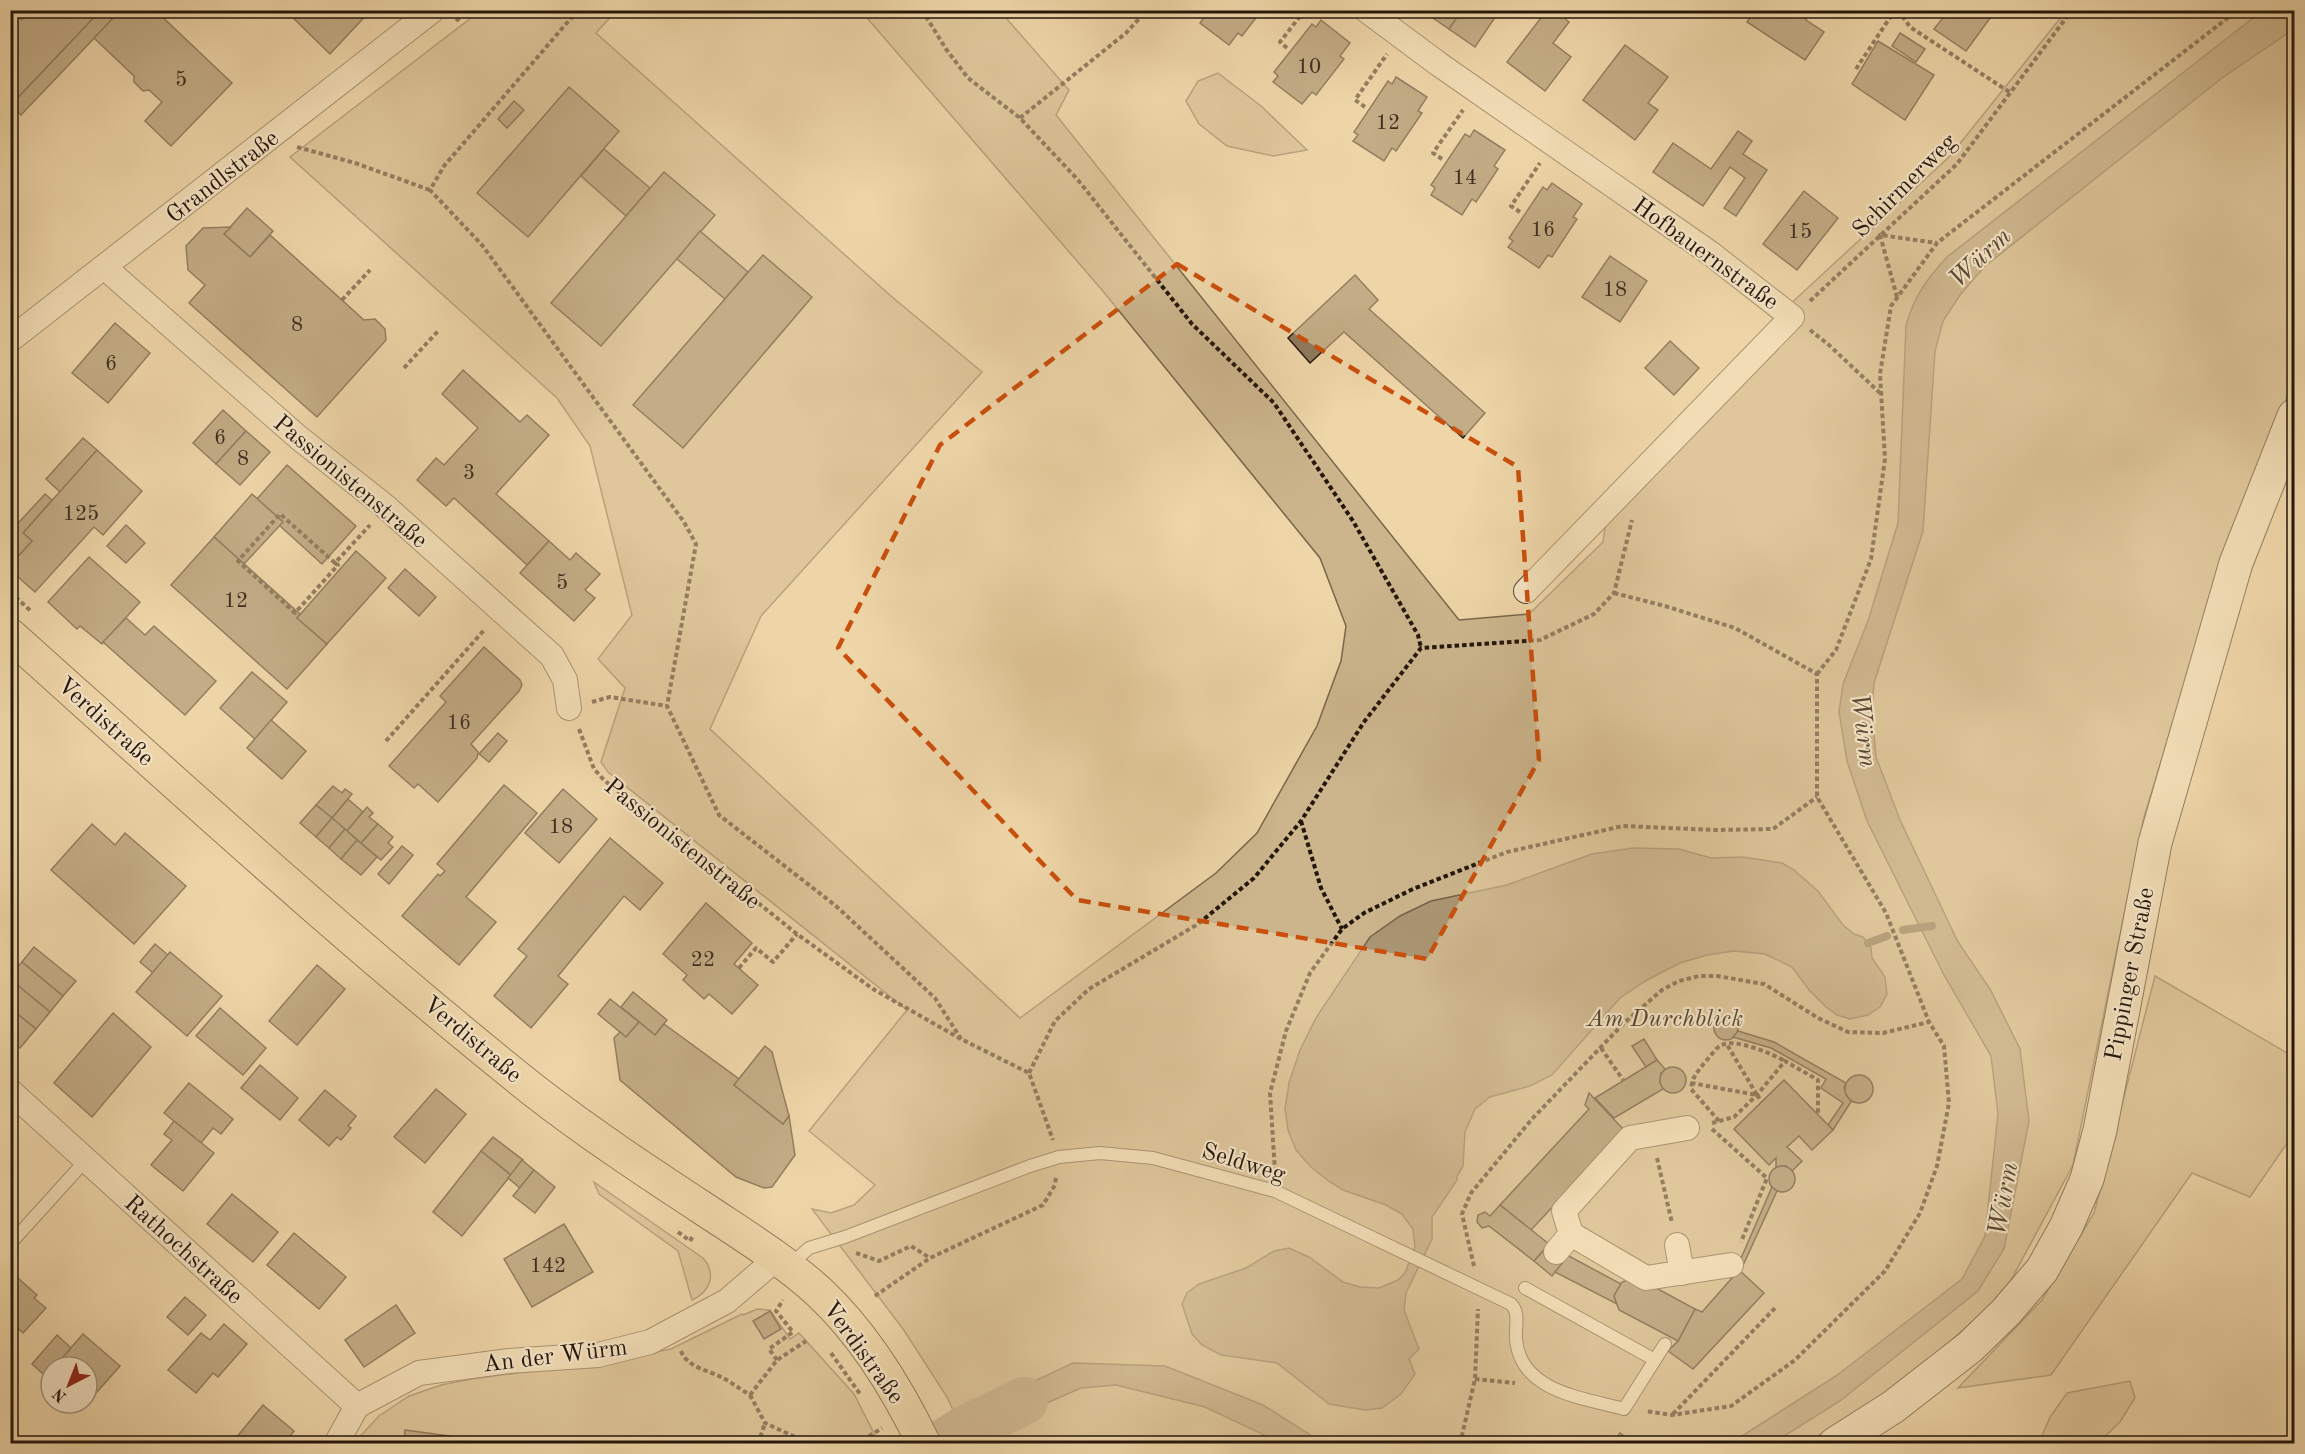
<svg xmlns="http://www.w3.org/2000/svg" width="2305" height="1454" font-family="'Old Standard TT',serif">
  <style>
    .green { fill: #ccb58d; stroke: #78664c; stroke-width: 1.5 }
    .water { fill: #aa9573; stroke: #756249; stroke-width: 1.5 }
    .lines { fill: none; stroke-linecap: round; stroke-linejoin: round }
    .stream { stroke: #756249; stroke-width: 8 }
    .river { stroke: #aa9573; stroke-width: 48 }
    .building { fill: #8e7a5d; stroke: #25160b; stroke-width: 1.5 }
    .lane-casing { stroke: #574632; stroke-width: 14 }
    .street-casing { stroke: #574632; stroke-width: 26 }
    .secondary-casing { stroke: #25160b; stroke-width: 35 }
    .primary-casing { stroke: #25160b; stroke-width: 35 }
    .path { stroke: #25160b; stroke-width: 4; stroke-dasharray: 4.5 3; stroke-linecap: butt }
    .lane { stroke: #f4e4c6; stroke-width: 12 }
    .street { stroke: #f4e4c6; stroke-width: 24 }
    .secondary { stroke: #f4e4c6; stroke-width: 33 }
    .primary { stroke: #eed6a8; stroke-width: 33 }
    .marked { fill: none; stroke: #cb4f0c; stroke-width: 4.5; stroke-dasharray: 12 8; stroke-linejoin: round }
    .labels { text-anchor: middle; stroke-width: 4.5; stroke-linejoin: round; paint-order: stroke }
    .number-label { font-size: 21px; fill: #3f2f20 }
    .street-label { font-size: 24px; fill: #25160b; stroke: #f4e4c6 }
    .park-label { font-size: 24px; font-style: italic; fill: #574632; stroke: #f4e4c6 }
    .water-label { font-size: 26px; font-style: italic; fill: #5a4935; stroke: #f4e4c6 }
  </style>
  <rect width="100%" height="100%" fill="#eed6a8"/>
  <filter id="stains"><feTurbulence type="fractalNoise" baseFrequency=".00333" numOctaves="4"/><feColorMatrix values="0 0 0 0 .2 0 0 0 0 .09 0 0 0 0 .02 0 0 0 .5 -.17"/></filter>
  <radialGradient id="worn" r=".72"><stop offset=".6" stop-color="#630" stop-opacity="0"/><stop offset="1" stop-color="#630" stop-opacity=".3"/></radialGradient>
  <g class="green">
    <path d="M480,11h136l-20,22 295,263 91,76 -221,244 -51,113 310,289 196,-145 41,-40 60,-107 24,-65 5,-35 -26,-68 -218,-268 -241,-279h139l69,79 -13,25 403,505 70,-6 74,-72 8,-55 174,-178 165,-153 116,-145h228v367l-75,194 -75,245 -71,348 -63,117 -24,28 -81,70 -98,63h-839l-21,-46 -44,-68 -91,-120 19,4 23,-8 21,-20 -66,-54 98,-121 -299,-238 -7,-10 24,-74 -27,-29 34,-44 -42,-169 -33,-48 -267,-241z"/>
    <path d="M1218,73l43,33 46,44 -34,6 -46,-10 -28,-22 -13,-23 12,-20z"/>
    <path d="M2155,976l139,81v76l-44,64 -58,-24 -141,202 -93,13 84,-88 52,-87z"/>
    <path d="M594,1182l109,76c14,16 7,34 -11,42l-14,-49 -79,-57z"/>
    <path d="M757,1309l13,1 20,29 9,-6 55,61 25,49 -526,1 26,-28 30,-20 32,-11 31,-6 148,-20 51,-10 71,-35 1,1z"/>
    <path d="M2130,1381l5,17 -15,24 -22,21h-59l11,-26 17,-24z"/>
  </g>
  <g class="water">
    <path d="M2262,11h32v18l-72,49 -238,189 -24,28 -17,26 -8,30 -12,180 -49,152 -2,26 4,48 24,63 58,122 32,47 30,60 9,72 -25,128 -26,42 -138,110 -67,42h-42l105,-67 126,-97 23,-43 13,-122 -7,-58 -47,-81 -77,-154 -20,-60 -8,-49 4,-28 25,-63 30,-98 8,-198c9,-30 20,-45 41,-68z"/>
    <path d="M1633,848l46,1 32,9 32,-1 39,6 12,7 24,21 25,34 11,9 9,3 8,11 1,10 13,19 2,17 -7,13 -12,8 -18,4 -13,-4 -11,-8 -17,-17 -17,-23 -27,-13 -31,-3 -27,4 -27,8 -33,17 -27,18 -68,77 -22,11 -40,11 -15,12 -10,23 -2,34 -6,10v4l-25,37v22l-26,54 -2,17 15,39 -10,10 6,15 -14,20 -19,14 -17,2 -36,-6 -52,-41 -56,-8 -19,-10 -10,-11 -10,-30 5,-11 12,-9 47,-16 28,-17 15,-3 20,9 34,25 17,5 19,1 19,-8 7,-7 10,-26 -2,-18 -11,-15 -16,-9 -43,-15 -13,-8 -19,-15 -15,-17 -8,-20 -3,-21 4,-26 11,-33 16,-32 54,-81 30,-21 31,-15 76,-16 85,-31z"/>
    <path d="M1073,1363l92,3 98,39 60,38h-42l-76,-36 -89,-22 -35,3 -111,49 -12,-20z"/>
  </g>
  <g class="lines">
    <g class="stream">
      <path d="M1903,930l29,-4"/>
      <path d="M1868,943l19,-7"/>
    </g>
    <path class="river" d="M942,1444l24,-15 58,-28"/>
  </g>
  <g class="building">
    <path d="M10,10l12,10 8,-10h71l-90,95z"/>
    <path d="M101,10h20l-100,105 -10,-10z"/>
    <path d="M121,10h34l77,73 -61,63 -26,-25 17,-19 -13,-12 -6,1 -9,-9v-6l-40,-38z"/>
    <path d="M285,10h86l-41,44z"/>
    <path d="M1203,10h59l-20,26 -4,-3 -9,12 -29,-22 4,-6 -4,-3z"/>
    <path d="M1421,10h41l-13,19z"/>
    <path d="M1462,10h38l-25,37 -26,-18z"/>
    <path d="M1547,10h8l14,12 -16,21 18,14 -26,34 -38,-29z"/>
    <path d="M1755,10h56l-5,10 18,12 -19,28 -58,-38z"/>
    <path d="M1949,10h47l-30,41 -32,-22z"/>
    <path d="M1321,20l29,23 -10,13 4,3 -28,36 -4,-3 -10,12 -29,-22 5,-6 -4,-4 38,-48 4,3z"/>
    <path d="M1900,33l25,16 -9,13 -24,-16z"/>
    <path d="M1878,41l56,34 -29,45 -53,-36z"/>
    <path d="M1625,45l43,32 -20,26 10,7 -23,30 -52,-40z"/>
    <path d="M1396,77l31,20 -9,14 4,2 -26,38 -4,-3 -8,13 -31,-20 5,-6 -4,-3 34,-51 4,3z"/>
    <path d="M569,87l50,44 -91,106 -51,-44z"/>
    <path d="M514,101l10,9 -17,18 -9,-9z"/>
    <path d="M1474,130l31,20 -11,16 4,3 -22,33 -4,-3 -10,16 -31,-20 4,-7 -4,-3 34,-51 5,3z"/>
    <path d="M1738,131l14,10 -9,13 24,16 -31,46 -12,-8 21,-30 -15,-11 -27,39 -50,-34 20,-29 38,26z"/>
    <path d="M604,149l46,39 -24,28 -45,-40z"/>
    <path d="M664,172l51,43 -114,131 -50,-43z"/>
    <path d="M1552,183l30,21 -9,13 4,2 -25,38 -4,-2 -9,13 -31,-21 5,-6 -4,-3 34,-51 4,3z"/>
    <path d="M1804,191l34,27 -41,52 -34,-26z"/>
    <path d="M247,208l26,23 -23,26 -26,-23z"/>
    <path d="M231,227l-7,7 26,23 20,-22 94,85 11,-1 10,10 1,11 -69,77 -128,-114 16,-18 -17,-15 -2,-24 17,-18z"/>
    <path d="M700,231l48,41 -23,27 -48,-40z"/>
    <path d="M763,255l49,42 -129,151 -50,-43z"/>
    <path d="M1610,256l37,25 -27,41 -38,-25z"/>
    <path d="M1355,275l23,25 -9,9 116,104 -22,25 -119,-106 -34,31 -22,-25z"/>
    <path d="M115,323l35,30 -42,50 -36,-30z"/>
    <path d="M1670,341l29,27 -25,27 -29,-27z"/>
    <path d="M463,370l57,52 7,-7 22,20 -53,59 53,47 -22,24 -73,-67 -8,8 -29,-26 19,-22 8,7 34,-37 -36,-34z"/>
    <path d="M223,410l23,21 -30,33 -23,-21z"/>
    <path d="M246,431l24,21 -30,33 -24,-21z"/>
    <path d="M83,438l14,12 -37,42 -14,-13z"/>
    <path d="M97,450l45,41 -39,44 -9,-8 -59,65 -25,-22v-5l22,-24 -9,-8z"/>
    <path d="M287,465l69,61 -34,38 -43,-39 4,-3 -26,-23z"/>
    <path d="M45,494l7,6 -29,33 9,8 -22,24v-33z"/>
    <path d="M252,494l31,28 -39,42 -30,-27z"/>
    <path d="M126,525l19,18 -19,20 -19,-17z"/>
    <path d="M214,537l86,77 -3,4 30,26 -40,45 -116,-104z"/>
    <path d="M549,541l21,19 6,-7 24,21 -15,16 10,8 -21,23 -54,-48z"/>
    <path d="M356,551l30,27 -59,66 -30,-26z"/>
    <path d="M89,557l51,45 -38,42 -22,-18 -3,3 -29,-27z"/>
    <path d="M405,569l31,28 -17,19 -31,-28z"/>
    <path d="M126,618l19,17 9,-9 62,55 -31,34 -82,-73z"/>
    <path d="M484,647l36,33 2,5 -3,6 -48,53 7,8 -1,6 -39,44 -20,-18 -4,4 -25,-22 57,-64 -6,-6z"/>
    <path d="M252,672l35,30 -32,37 -35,-31z"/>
    <path d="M271,720l35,31 -24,28 -35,-31z"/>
    <path d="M498,733l9,8 -18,21 -10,-8z"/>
    <path d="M504,785l33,28 -71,84 30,25 -37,43 -57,-49 36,-42 2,2 5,-5 -8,-7z"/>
    <path d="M333,786l9,7 3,-4 7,5 -20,24 -16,-13z"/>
    <path d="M563,789l34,30 -38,44 -34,-30z"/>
    <path d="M348,799l15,13 -16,19 -15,-13z"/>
    <path d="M316,805l16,13 -16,19 -16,-14z"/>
    <path d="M367,807l6,6 -4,4 9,7 -17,19 -14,-12z"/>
    <path d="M332,818l13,11 -16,19 -13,-11z"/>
    <path d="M92,824l23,21 10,-12 61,53 -52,58 -83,-74z"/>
    <path d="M378,824l15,13 -5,6 5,4 -12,13 -20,-17z"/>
    <path d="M345,829l12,11 -16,19 -12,-11z"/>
    <path d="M610,838l53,45 -23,27 -16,-14 -66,80 10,8 -37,44 -37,-32 33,-40 -9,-7z"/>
    <path d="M357,840l20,17 -16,18 -20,-16z"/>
    <path d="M402,846l11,9 -24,29 -11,-10z"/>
    <path d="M706,903l46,40 -18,21 24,21 -26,29 -23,-20 -5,5 -21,-19 4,-5 -24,-21z"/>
    <path d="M155,944l13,11 -15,18 -13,-11z"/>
    <path d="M34,947l42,34 -13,15 -41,-34z"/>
    <path d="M170,952l52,44 -35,40 -51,-44z"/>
    <path d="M22,962l41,34 -13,16 -40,-33v-4z"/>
    <path d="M317,965l28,24 -48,56 -28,-24z"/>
    <path d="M10,979l40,33 -14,17 -26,-21z"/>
    <path d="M633,992l34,28 -12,15 -34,-28z"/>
    <path d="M610,999l29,23 -13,15 -28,-23z"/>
    <path d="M10,1008l26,21 -16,19 -10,-8z"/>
    <path d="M220,1008l46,40 -23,27 -47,-39z"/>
    <path d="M113,1013l38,34 -59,70 -38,-34z"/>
    <circle cx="1726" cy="1028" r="12"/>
    <path d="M639,1022l16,13 9,-11 75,55 -5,6 49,39 6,-8 6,39 -23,32 -8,1 -28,-11 -116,-97 -6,-42 6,-6 6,5z"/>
    <path d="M1738,1031l36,11 72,41 -2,5 8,12 -19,30 -5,-5 15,-22 -22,-15 5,-9 -55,-31 -38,-11z"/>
    <path d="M1644,1039l13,21 -11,7 -14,-21z"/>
    <path d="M765,1046l7,6 17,64 -6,8 -49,-39z"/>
    <path d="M1657,1060l9,10 -5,3 -1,9 3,7 -49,29 -19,-20z"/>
    <path d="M260,1065l38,33 -18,22 -39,-32z"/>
    <circle cx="1673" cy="1080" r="13"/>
    <circle cx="1859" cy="1089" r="14"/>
    <path d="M1784,1080l49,50 -21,20 -13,-14 -12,11 15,14 -10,10 -6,-5 -10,1v-9l-7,7 -35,-36z"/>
    <path d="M189,1083l44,36 -12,15 -8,-6 -12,15 -37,-30z"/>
    <path d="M436,1089l30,25 -41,49 -31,-26z"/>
    <path d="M325,1090l31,26 -8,10 3,2 -10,12 -4,-3 -8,9 -30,-26z"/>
    <path d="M1589,1093l35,37 -93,100 -31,-25 89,-96 -4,-4z"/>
    <path d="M174,1121l40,32 -31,38 -32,-26 21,-25 -8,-6z"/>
    <path d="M493,1137l30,23 -12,15 -30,-24z"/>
    <path d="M481,1151l30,24 -49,61 -29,-24z"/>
    <path d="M522,1160l12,10 -14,18 -12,-10z"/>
    <circle cx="1782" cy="1179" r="13"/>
    <path d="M534,1170l21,17 -20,26 -22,-17z"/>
    <path d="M1772,1187l5,4 -37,81h-5z"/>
    <path d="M232,1194l46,38 -25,30 -46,-38z"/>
    <path d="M1500,1205l49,39 -15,17 -45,-35 -7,2 -5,-6 1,-7 7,-3 5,4z"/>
    <path d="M564,1224l29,48 -61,35 -28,-48z"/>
    <path d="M294,1233l52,44 -27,32 -52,-44z"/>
    <path d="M1548,1246l17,14 -13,16 -18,-15z"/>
    <path d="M1565,1254l56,30 -7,12 3,8 -62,-32 10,-12z"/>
    <path d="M1739,1270l25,23 -71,76 -25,-18 10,-10 17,-32 7,3z"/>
    <path d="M10,1271l27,24 -3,3 12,10 -23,25 -13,-12z"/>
    <path d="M1636,1277l59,32 -17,32 -59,-31 -5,-14 8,-14z"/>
    <path d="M185,1297l21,18 -18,20 -21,-18z"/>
    <path d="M396,1305l19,28 -51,34 -19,-27z"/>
    <path d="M770,1311l11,18 -17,10 -11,-18z"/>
    <path d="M224,1324l23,20 -29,33 -5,-4 -17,20 -28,-23 33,-37 9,7z"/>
    <path d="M83,1334l37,32 -32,36 -1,-35h-33z"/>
    <path d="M57,1335l14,13 -17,19h-3v14l-19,-17z"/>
    <path d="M263,1405l31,26 -10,13h-53z"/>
    <path d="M405,1430l59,8v6h-60z"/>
    <path d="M1620,1433l15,11h-22z"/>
  </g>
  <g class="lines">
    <defs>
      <g id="lane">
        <path d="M10,1244l76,-84"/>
        <path d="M789,1266l20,-18 36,-11 185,-71 29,-9 41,-4 53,5 122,33 236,113c9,9 4,23 5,35 4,53 68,59 108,70l41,-65"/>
        <path d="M1525,1288l130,72"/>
      </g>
      <g id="street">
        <path d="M1366,10l74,55 270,188 82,64 -266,274"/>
        <path d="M104,267l195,171 87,69 166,149 13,24 4,28"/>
        <path d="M10,340l423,-330"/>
        <path d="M10,1091l347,315"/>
        <path d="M1571,1234l-7,-23 66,-73 57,-10"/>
        <path d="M1677,1245l5,28"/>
        <path d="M1556,1252l15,-18 75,44 85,-13"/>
        <path d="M336,1444l21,-38 62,-33 90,-12 89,-6 52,-13 77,-41 50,-43"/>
      </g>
      <path id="secondary" d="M1835,1444l58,-37 77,-60 36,-35 36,-42 24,-43 21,-48 13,-49 55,-287 81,-280 58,-147"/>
      <path id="primary" d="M10,635c172,154 342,310 522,454 55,43 114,82 172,120 39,26 80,51 115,83 44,41 79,98 105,152"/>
    </defs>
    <use href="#lane" class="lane-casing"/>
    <use href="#street" class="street-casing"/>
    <use href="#secondary" class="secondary-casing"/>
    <use href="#primary" class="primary-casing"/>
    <g class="path">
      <path d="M578,10l-134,156 -14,24 52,55 202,277 12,22 -29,162 52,109 117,91 99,92 26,41"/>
      <path d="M922,10l24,39 22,29 52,40 58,62 114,144 82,79 79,118 65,114 3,13"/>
      <path d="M1898,10l12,17 101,66"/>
      <path d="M456,21l13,-11"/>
      <path d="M1287,48l-7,-6 25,-32"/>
      <path d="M1856,69l39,-59"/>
      <path d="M1365,107l-10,-7 32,-46"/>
      <path d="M1020,118l106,-85 21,-23"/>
      <path d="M297,147l58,16 75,27"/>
      <path d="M1442,159l-9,-6 30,-43"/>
      <path d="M1520,212l-9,-6 29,-43"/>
      <path d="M1897,297l-17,-62 57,8"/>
      <path d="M342,300l28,-30"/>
      <path d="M1810,301l147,-137 115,-154"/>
      <path d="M1810,330l19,15 51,48"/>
      <path d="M404,368l34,-37"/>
      <path d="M335,563l-55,-49 -42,47 57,52 43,-48 -3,-2 35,-38"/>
      <path d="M10,592l22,20"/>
      <path d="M1614,593l51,13 70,22 82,46v123l69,116 43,109 15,24 5,57 -12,63 -17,47 -35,58 -90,89 -64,46 -59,9 -27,-4"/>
      <path d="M1817,674l19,-24 35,-91 14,-100 -5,-85 11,-68 46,-63 301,-233"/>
      <path d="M592,702l18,-5 57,9"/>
      <path d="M579,729l15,40 10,11 193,154 76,55 88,50 68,34 24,67"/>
      <path d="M386,741l99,-112"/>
      <path d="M1301,821l20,67 21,41"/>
      <path d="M739,968l17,-20 17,14 24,-28"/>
      <path d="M1601,1048l22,32"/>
      <path d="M1029,1073l26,-52 34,-32 109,-65 56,-46 47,-57 63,-99 57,-74 119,-8 54,-26 20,-21 18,-73"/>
      <path d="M1691,1083l66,12 -31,-52"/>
      <path d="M1757,1095l5,7"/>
      <path d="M1719,1121l-28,-32c1,-12 7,-18 15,-28 5,-5 10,-14 16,-16 14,-7 50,9 63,16"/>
      <path d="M1712,1123l22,-6 23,-22 28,-34 33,19v35"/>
      <path d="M1712,1129l55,49 -26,64"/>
      <path d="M1657,1158l15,65"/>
      <path d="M1275,1172l-5,-79 16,-62 24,-58 32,-44 22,-16 49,-24 94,-37 116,-26 92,4 58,-1 44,-32"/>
      <path d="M678,1232l12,9 3,-5"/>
      <path d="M856,1253l23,8 32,-15 19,12"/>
      <path d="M1474,1266l-12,-52 9,-21 61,-74 92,-96 38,-33 17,-9 20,-5h18l47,8 54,34 30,14 35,1 46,-11"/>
      <path d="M875,1296l55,-38 113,-53 12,-20 1,-9"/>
      <path d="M681,1351c6,16 26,19 40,26 10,5 19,12 29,18"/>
      <path d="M831,1353l29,41"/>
      <path d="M777,1360l-8,-11 24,-17 -17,-21 7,-11"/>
      <path d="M1475,1379l40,4"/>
      <path d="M750,1395l15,28 41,19 19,2"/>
      <path d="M750,1395l27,-35 29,-19"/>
      <path d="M1673,1414l103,-107"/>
      <path d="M758,1444l7,-21"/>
      <path d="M833,1444l27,-2 22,-14"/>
      <path d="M1153,1444l9,-3 9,3"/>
      <path d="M1460,1444l15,-65 3,-70"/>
    </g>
    <use href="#lane" class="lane"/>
    <use href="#street" class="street"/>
    <use href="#secondary" class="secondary"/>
    <use href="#primary" class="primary"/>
  </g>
  <path d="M0 0H2305V1454H0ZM1177,264l341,203 21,293 -112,199 -350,-59 -239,-252 102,-203z" fill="#eed6a8" fill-opacity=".55" fill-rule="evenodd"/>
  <path class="marked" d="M1177,264l341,203 21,293 -112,199 -350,-59 -239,-252 102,-203z"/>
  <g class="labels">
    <g class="number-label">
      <text x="1309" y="73">10</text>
      <text x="181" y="86">5</text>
      <text x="1388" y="129">12</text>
      <text x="1465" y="184">14</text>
      <text x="1543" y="236">16</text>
      <text x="1800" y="238">15</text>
      <text x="1615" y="296">18</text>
      <text x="297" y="331">8</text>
      <text x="111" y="370">6</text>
      <text x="220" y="444">6</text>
      <text x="243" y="465">8</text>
      <text x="469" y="479">3</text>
      <text x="81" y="520">125</text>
      <text x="562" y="589">5</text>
      <text x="236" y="607">12</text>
      <text x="459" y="729">16</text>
      <text x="561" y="833">18</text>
      <text x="703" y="966">22</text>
      <text x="548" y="1272">142</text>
    </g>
    <g class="street-label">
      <text transform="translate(222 176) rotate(-38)" y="8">Grandlstraße</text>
      <text transform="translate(1904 185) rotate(-45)" y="8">Schirmerweg</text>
      <text transform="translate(1706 253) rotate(36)" y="8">Hofbauernstraße</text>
      <text transform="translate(351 481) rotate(40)" y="8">Passionistenstraße</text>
      <text transform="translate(106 721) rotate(42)" y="8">Verdistraße</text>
      <text transform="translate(683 843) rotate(39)" y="8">Passionistenstraße</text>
      <text transform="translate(2129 974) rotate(-79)" y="8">Pippinger Straße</text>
      <text transform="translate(473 1039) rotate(40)" y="8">Verdistraße</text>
      <text transform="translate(1244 1162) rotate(17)" y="8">Seldweg</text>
      <text transform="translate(184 1249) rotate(42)" y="8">Rathochstraße</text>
      <text transform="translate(864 1352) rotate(54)" y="8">Verdistraße</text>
      <text transform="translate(555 1355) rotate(-7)" y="8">An der Würm</text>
    </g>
    <g class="park-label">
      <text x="1665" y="1026">Am Durchblick</text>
    </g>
    <g class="water-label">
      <text transform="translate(1979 257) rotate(-43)" y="9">Würm</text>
      <text transform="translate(1865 730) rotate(83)" y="9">Würm</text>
      <text transform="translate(2002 1199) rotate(-80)" y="9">Würm</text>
    </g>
  </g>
  <rect width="2305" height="1454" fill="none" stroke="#eed6a8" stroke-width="36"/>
  <rect x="12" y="12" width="2281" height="1430" fill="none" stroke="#25160b" stroke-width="3"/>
  <rect x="18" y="18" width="2269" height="1418" fill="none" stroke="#25160b" stroke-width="1.5"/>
  <g transform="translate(69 1385) rotate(222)"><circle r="28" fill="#f4e4c6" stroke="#a1927b" stroke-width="1.5"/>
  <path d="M0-4.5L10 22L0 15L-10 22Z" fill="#8f2418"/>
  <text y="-9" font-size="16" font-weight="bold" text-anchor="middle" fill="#25160b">N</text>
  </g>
  <rect width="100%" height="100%" filter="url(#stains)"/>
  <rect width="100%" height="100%" fill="url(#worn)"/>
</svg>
